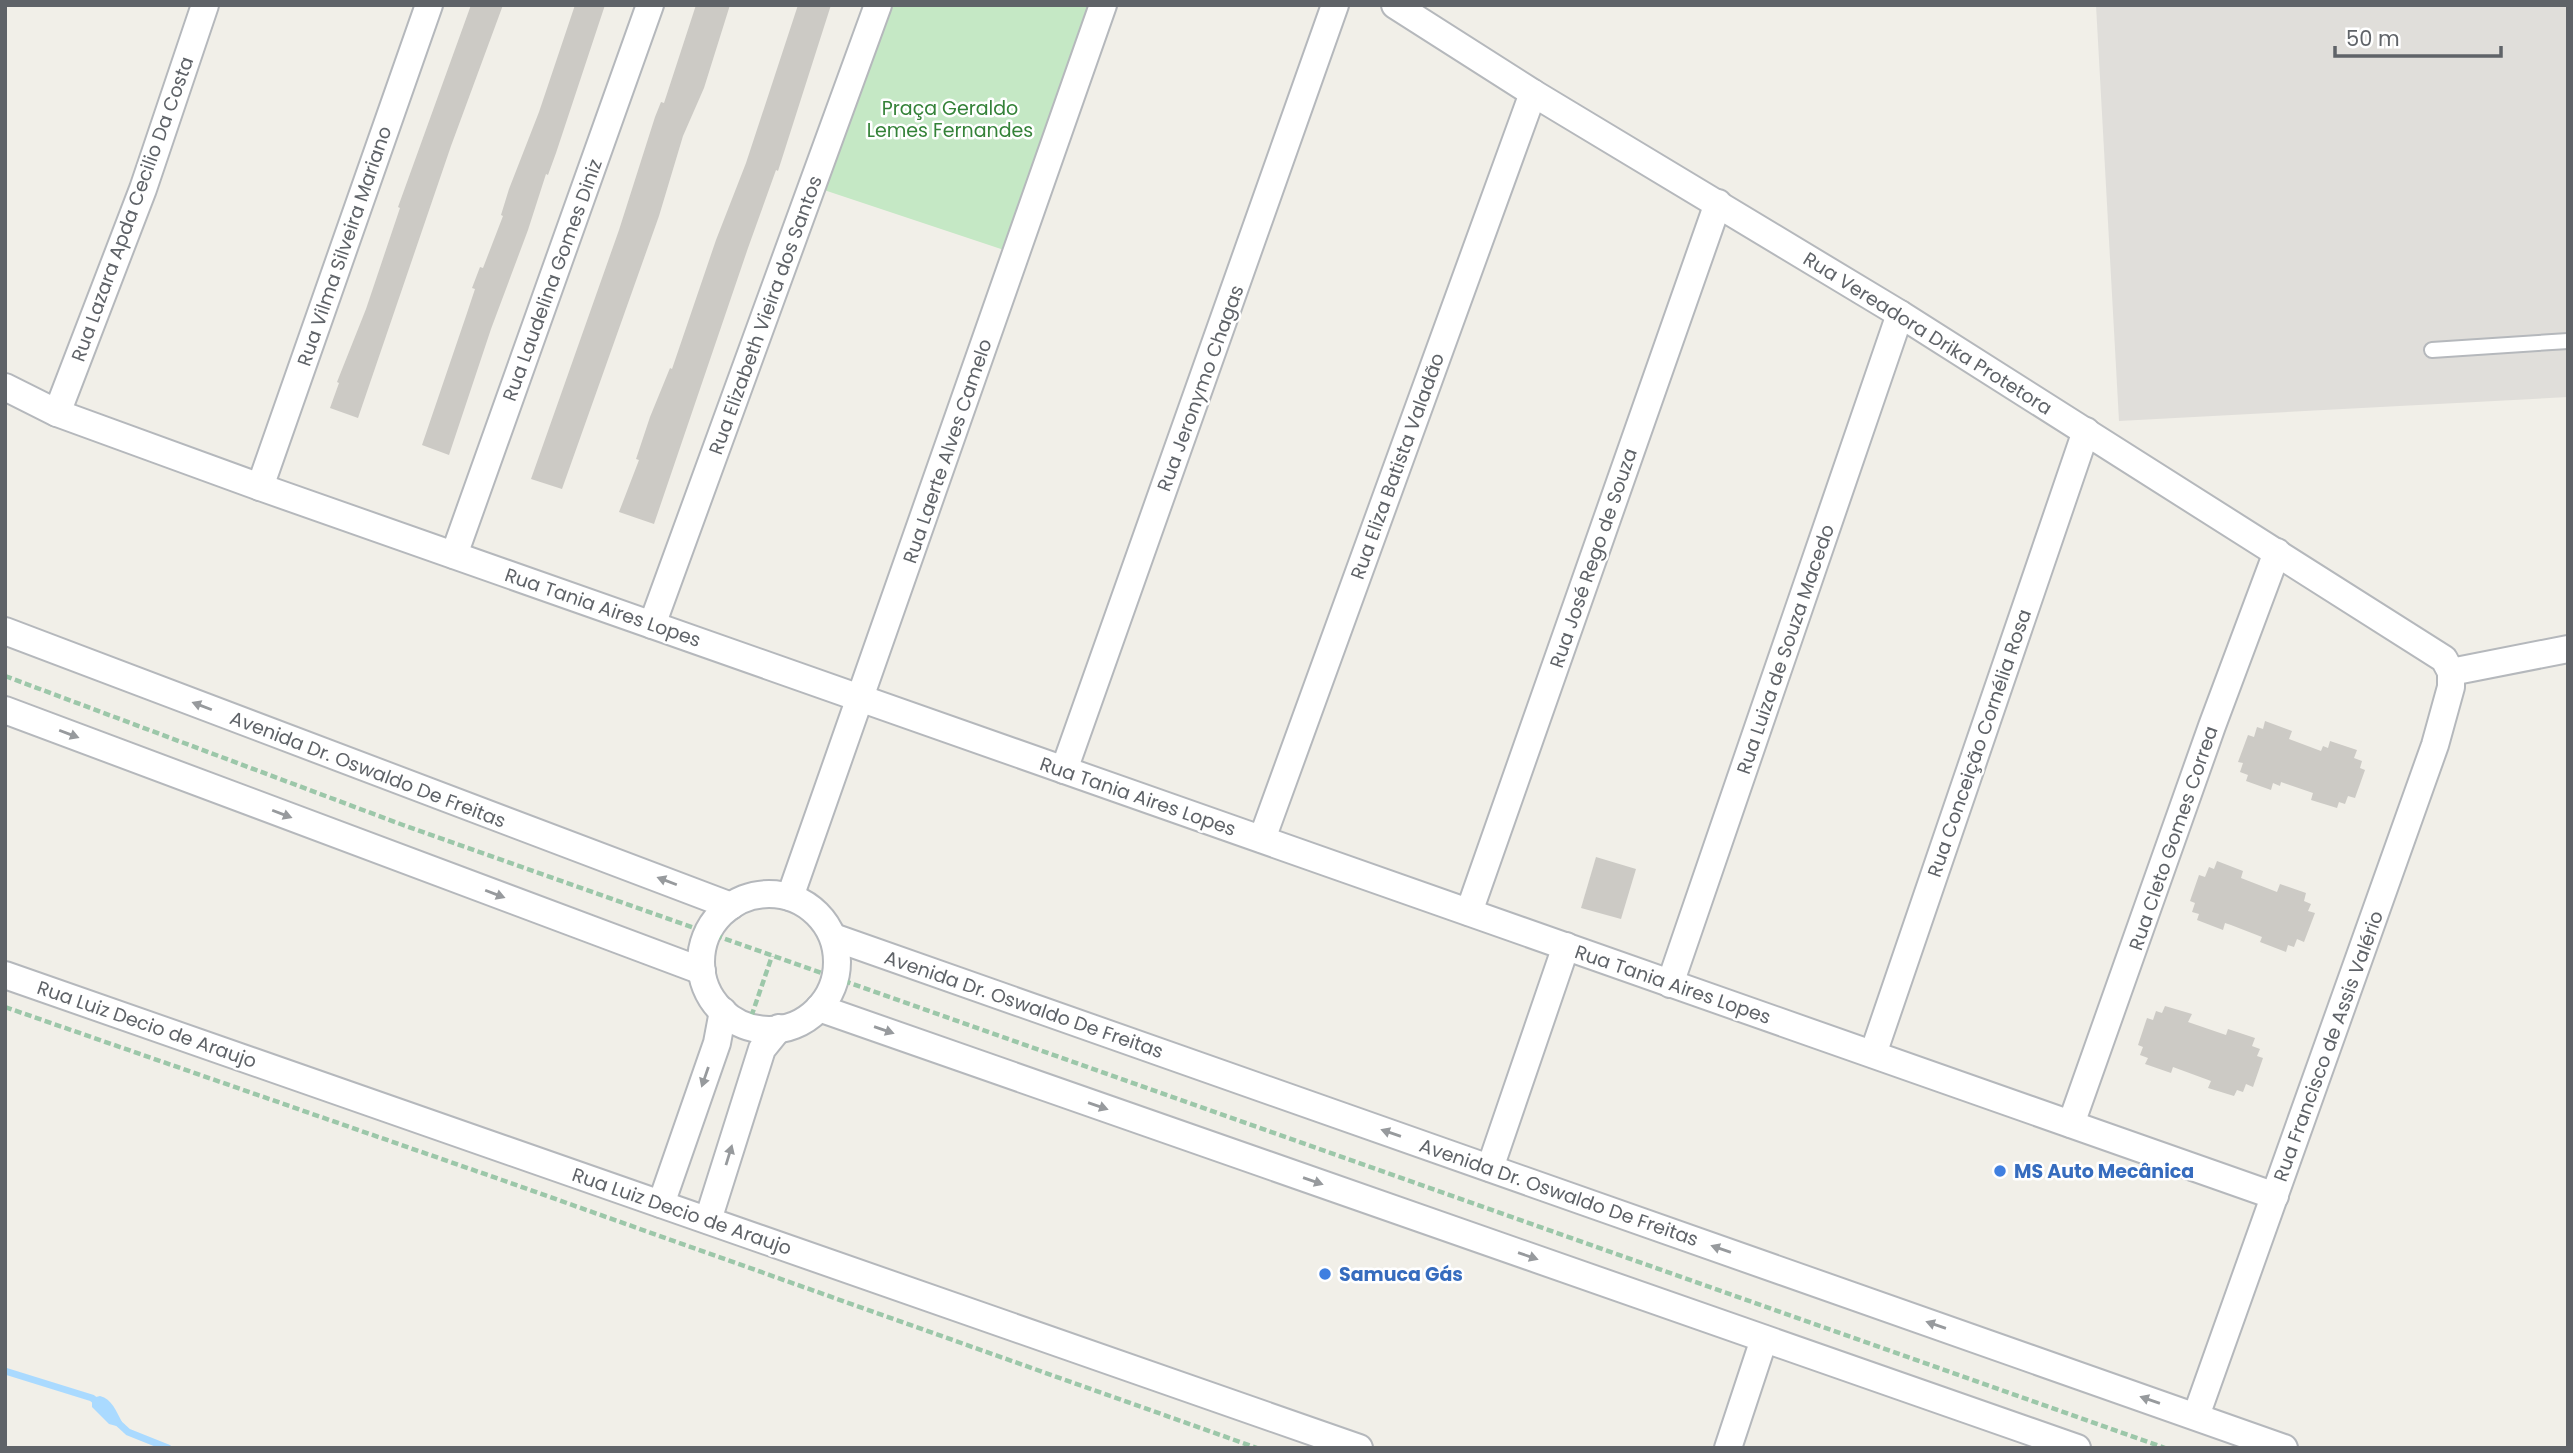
<svg xmlns="http://www.w3.org/2000/svg" width="2573" height="1453" font-family="Poppins,sans-serif">
  <style>
    .industrial { fill: #e0deda }
    .green { fill: #c5e8c5 }
    .water { fill: #aadaff }
    .lines { fill: none; stroke-linecap: round; stroke-linejoin: round }
    .stream { stroke: #aadaff; stroke-width: 7 }
    .building { fill: #cccac5 }
    .service-casing { stroke: #b5b8bc; stroke-width: 18 }
    .minor-casing { stroke: #b5b8bc; stroke-width: 30 }
    .path { stroke: #9cc7a9; stroke-width: 4.5; stroke-dasharray: 7 3.5; stroke-linecap: butt }
    .service { stroke: #fff; stroke-width: 14 }
    .minor { stroke: #fff; stroke-width: 26 }
    .oneway { fill: #979a9d }
    .shop-dot { fill: #3f7fe0; stroke: #fff; stroke-width: 2.5 }
    .labels { text-anchor: middle; stroke-width: 5; stroke-linejoin: round; paint-order: stroke }
    .park-label { font-size: 19px; fill: #348238; stroke: #fff }
    .street-label { font-size: 19px; fill: #5f6368; stroke: #fff }
    .shop-label { font-size: 19px; font-weight: bold; fill: #366cbe; stroke: #fff; text-anchor: start }
  </style>
  <rect width="100%" height="100%" fill="#f1efe8"/>
  <path class="industrial" d="M2096,5h472v392l-449,24z"/>
  <path class="green" d="M878,5h225l-87,249 -204,-68z"/>
  <path class="water" d="M100,1396c12,3 16,15 22,26l-2,5 -11,-3 -17,-17v-9z"/>
  <g class="lines">
    <g class="stream">
      <path d="M5,1371l87,27 5,4"/>
      <path d="M115,1420l13,12 40,16"/>
    </g>
  </g>
  <g class="building">
    <path d="M471,5h32l-52,141 -93,272 -28,-10 9,-25 -2,-1 29,-73 34,-101 -2,-1z"/>
    <path d="M575,5h30l-49,148 -8,22 -2,-1 -18,56 -37,99 -42,126 -27,-10 44,-129 9,-27 -3,-1 8,-21 3,1 20,-52 -2,-1 8,-26 30,-77z"/>
    <path d="M696,5h34l-26,83 -21,48 -24,80 -97,273 -31,-10 88,-249 36,-113 6,-15 3,1z"/>
    <path d="M798,5h33l-53,166 -2,-1 -28,78 -94,276 -35,-12 20,-52 -3,-1 14,-42 20,-49 2,1 44,-129 30,-77z"/>
    <path d="M2265,721l27,10 -3,8 32,12 2,-5 5,2 2,-7 27,9 -3,8 8,3 -2,7 5,2 -10,28 -7,-2 -3,8 -6,-2 -2,6 -26,-8 2,-7 -32,-11 -1,4 -7,-3 -2,7 -25,-9 2,-6 -8,-3 3,-9 -5,-1 10,-27 6,2 3,-10 6,2z"/>
    <path d="M1596,857l40,12 -15,50 -40,-11z"/>
    <path d="M2217,861l26,10 -2,7 36,14 3,-8 26,9 -2,8 7,3 -3,7 7,2 -11,29 -7,-3 -3,8 -6,-2 -2,7 -26,-10 2,-5 -31,-12 -6,-2 -2,7 -26,-10 2,-6 -7,-2 3,-9 -5,-2 9,-26 6,2 4,-10 5,2z"/>
    <path d="M2165,1006l27,8 -4,8 38,13 2,-6 27,9 -3,8 8,3 -3,7 6,2 -10,29 -7,-3 -3,8 -6,-2 -3,6 -26,-8 3,-7 -38,-14 -2,6 -26,-9 3,-6 -8,-3 3,-8 -5,-2 9,-27 6,2 3,-9 6,2z"/>
  </g>
  <g class="lines">
    <defs>
      <path id="service" d="M2432,350l136,-9"/>
      <g id="minor">
        <path d="M1395,5l138,88 367,221 544,345 7,13v15l-16,58 -239,671"/>
        <path d="M5,387l52,26 203,74 2015,709"/>
        <path d="M57,413l86,-224 62,-184"/>
        <path d="M260,487l169,-482"/>
        <path d="M454,555l196,-550"/>
        <path d="M652,625l226,-620"/>
        <path d="M5,631l726,275"/>
        <path d="M2451,672l117,-23"/>
        <path d="M5,710l697,261"/>
        <path d="M1064,770l271,-765"/>
        <path d="M1262,839l271,-746"/>
        <circle cx="769" cy="962" r="68"/>
        <path d="M790,897l313,-892"/>
        <path d="M1469,912l249,-709"/>
        <path d="M833,937l1451,511"/>
        <path d="M5,975l1354,473"/>
        <path d="M1670,984l230,-670"/>
        <path d="M819,1008l1258,440"/>
        <path d="M1873,1054l213,-623"/>
        <path d="M2071,1124l141,-398 65,-174"/>
        <path d="M1490,1168l76,-222"/>
        <path d="M661,1204l56,-161 6,-32"/>
        <path d="M708,1220l54,-171 17,-21"/>
        <path d="M1728,1448l36,-109"/>
      </g>
    </defs>
    <use href="#service" class="service-casing"/>
    <use href="#minor" class="minor-casing"/>
    <g class="path">
      <path d="M5,676l398,149 1762,623"/>
      <path d="M5,1007l497,173 755,268"/>
      <path d="M748,1026l24,-70"/>
    </g>
    <use href="#service" class="service"/>
    <use href="#minor" class="minor"/>
  </g>
  <defs><path id="oneway-solid" d="M-6-.8H1V-3.2L6.5 0L1 3.2V.8H-6Z" transform="scale(1.75)"/></defs>
  <g class="oneway">
    <use href="#oneway-solid" transform="translate(202 706) rotate(-159)"/>
    <use href="#oneway-solid" transform="translate(69 734) rotate(21)"/>
    <use href="#oneway-solid" transform="translate(282 814) rotate(21)"/>
    <use href="#oneway-solid" transform="translate(667 881) rotate(-159)"/>
    <use href="#oneway-solid" transform="translate(495 894) rotate(21)"/>
    <use href="#oneway-solid" transform="translate(884 1030) rotate(19)"/>
    <use href="#oneway-solid" transform="translate(705 1077) rotate(109)"/>
    <use href="#oneway-solid" transform="translate(1098 1106) rotate(19)"/>
    <use href="#oneway-solid" transform="translate(1391 1133) rotate(-161)"/>
    <use href="#oneway-solid" transform="translate(729 1155) rotate(-73)"/>
    <use href="#oneway-solid" transform="translate(1313 1181) rotate(19)"/>
    <use href="#oneway-solid" transform="translate(1721 1249) rotate(-161)"/>
    <use href="#oneway-solid" transform="translate(1528 1256) rotate(19)"/>
    <use href="#oneway-solid" transform="translate(1936 1325) rotate(-161)"/>
    <use href="#oneway-solid" transform="translate(2150 1400) rotate(-161)"/>
  </g>
  <g class="shop-dot">
    <circle cx="2000" cy="1171" r="7"/>
    <circle cx="1325" cy="1274" r="7"/>
  </g>
  <g class="labels">
    <g class="park-label">
      <text x="950" y="115">Praça Geraldo<tspan x="950" dy="22">Lemes Fernandes</tspan></text>
    </g>
    <g class="street-label">
      <text transform="translate(132 209) rotate(-70)" y="7">Rua Lazara Apda Cecilio Da Costa</text>
      <text transform="translate(344 246) rotate(-71)" y="7">Rua Vilma Silveira Mariano</text>
      <text transform="translate(552 280) rotate(-70)" y="7">Rua Laudelina Gomes Diniz</text>
      <text transform="translate(765 315) rotate(-70)" y="7">Rua Elizabeth Vieira dos Santos</text>
      <text transform="translate(1928 333) rotate(32)" y="7">Rua Vereadora Drika Protetora</text>
      <text transform="translate(1200 388) rotate(-70)" y="7">Rua Jeronymo Chagas</text>
      <text transform="translate(947 451) rotate(-71)" y="7">Rua Laerte Alves Camelo</text>
      <text transform="translate(1397 466) rotate(-70)" y="7">Rua Eliza Batista Valadão</text>
      <text transform="translate(1593 558) rotate(-71)" y="7">Rua José Rego de Souza</text>
      <text transform="translate(603 607) rotate(19)" y="7">Rua Tania Aires Lopes</text>
      <text transform="translate(1785 649) rotate(-71)" y="7">Rua Luiza de Souza Macedo</text>
      <text transform="translate(1979 743) rotate(-71)" y="7">Rua Conceição Cornélia Rosa</text>
      <text transform="translate(368 769) rotate(21)" y="7">Avenida Dr. Oswaldo De Freitas</text>
      <text transform="translate(1138 796) rotate(19)" y="7">Rua Tania Aires Lopes</text>
      <text transform="translate(2173 838) rotate(-71)" y="7">Rua Cleto Gomes Correa</text>
      <text transform="translate(1673 984) rotate(19)" y="7">Rua Tania Aires Lopes</text>
      <text transform="translate(1024 1004) rotate(19)" y="7">Avenida Dr. Oswaldo De Freitas</text>
      <text transform="translate(147 1024) rotate(19)" y="7">Rua Luiz Decio de Araujo</text>
      <text transform="translate(2328 1046) rotate(-70)" y="7">Rua Francisco de Assis Valério</text>
      <text transform="translate(1559 1192) rotate(19)" y="7">Avenida Dr. Oswaldo De Freitas</text>
      <text transform="translate(682 1211) rotate(19)" y="7">Rua Luiz Decio de Araujo</text>
    </g>
    <g class="shop-label">
      <text x="2014" y="1178">MS Auto Mecânica</text>
      <text x="1339" y="1281">Samuca Gás</text>
    </g>
  </g>
  <rect width="2573" height="1453" fill="none" stroke="#5f6368" stroke-width="14"/>
  <path d="M2335 46v10h166v-10" fill="none" stroke="#5f6368" stroke-width="3.5"/>
  <text x="2346" y="46" font-size="21" fill="#5f6368" stroke="#ffffff" stroke-width="5" paint-order="stroke">50 m</text>
</svg>
